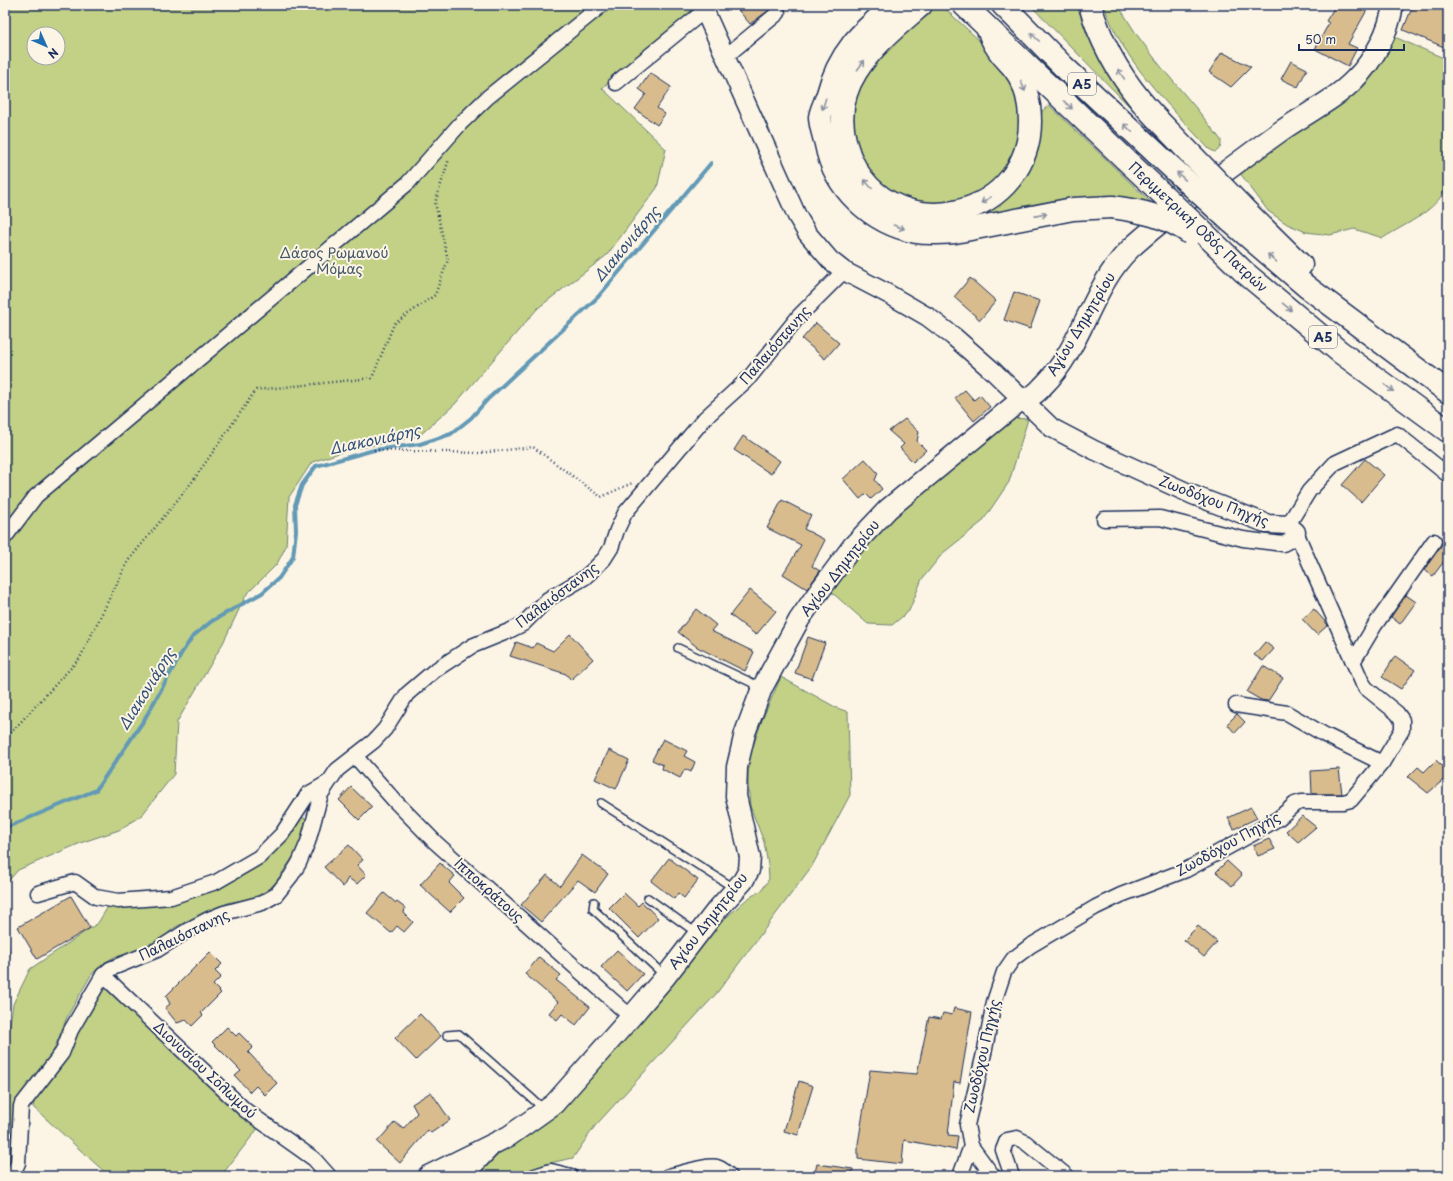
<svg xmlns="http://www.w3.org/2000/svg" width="1453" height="1181" font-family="'Playpen Sans',sans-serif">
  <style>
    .green { fill: #c2d186; stroke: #6e8072; fill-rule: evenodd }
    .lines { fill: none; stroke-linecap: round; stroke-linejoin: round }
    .stream { stroke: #6299b6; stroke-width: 4 }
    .building { fill: #d8bc8d; stroke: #1b2f5e }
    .service-casing { stroke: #1b2f5e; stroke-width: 10 }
    .minor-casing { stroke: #1b2f5e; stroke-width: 17 }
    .tertiary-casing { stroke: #1b2f5e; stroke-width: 21 }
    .secondary-casing { stroke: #1b2f5e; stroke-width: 23 }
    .motorway-casing { stroke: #1b2f5e; stroke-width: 25 }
    .path { stroke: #1b2f5e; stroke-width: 2.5; stroke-dasharray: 1 3; stroke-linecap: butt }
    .service { stroke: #fcf5e5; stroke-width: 7 }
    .minor { stroke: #fcf5e5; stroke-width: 14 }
    .tertiary { stroke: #fcf5e5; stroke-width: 18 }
    .secondary { stroke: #fcf5e5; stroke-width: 20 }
    .motorway { stroke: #fcf5e5; stroke-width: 22 }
    .motorway-bridge-casing { stroke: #1b2f5e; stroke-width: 25; stroke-linecap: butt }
    .motorway-bridge { stroke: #fcf5e5; stroke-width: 22 }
    .oneway { stroke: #8c92a2 }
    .labels { text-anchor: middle; stroke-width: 4; stroke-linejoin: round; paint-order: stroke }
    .shield { fill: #fcf5e5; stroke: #5e6a86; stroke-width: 1 }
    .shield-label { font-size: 13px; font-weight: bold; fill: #1b2f5e }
    .street-label { font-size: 14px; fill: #1b2f5e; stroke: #fcf5e5 }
    .park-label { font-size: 14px; fill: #455868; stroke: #fcf5e5 }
    .water-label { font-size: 15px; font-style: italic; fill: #33527b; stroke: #fcf5e5 }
  </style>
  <rect width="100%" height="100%" fill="#fcf5e5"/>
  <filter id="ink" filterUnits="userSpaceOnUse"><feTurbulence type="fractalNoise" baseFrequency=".025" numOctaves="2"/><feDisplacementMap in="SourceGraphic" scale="8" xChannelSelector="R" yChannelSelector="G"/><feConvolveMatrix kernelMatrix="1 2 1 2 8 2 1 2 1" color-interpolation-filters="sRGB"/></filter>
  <g filter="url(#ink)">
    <g class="green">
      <path d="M5,5h699l-102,83 64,61 -9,39 -50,67 -69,53 -83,96 -36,32 -74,15 -33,11 -23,35 -3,49 -9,18 -31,31 -23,48 -46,79 -3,52 -32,41 -23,15 -36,12 -65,28 -13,15zM34,34h24v24h-24z"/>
      <path d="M931,5h10l53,49 20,26 7,48 -10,34 -28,29 -22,12 -24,3 -29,-5 -25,-15 -21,-25 -10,-29 3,-42 8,-14z"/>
      <path d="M1030,5h47l10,29 19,34 77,93z"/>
      <path d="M1104,5h14l19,30 25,33 34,40 25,32c0,6 0,9 -6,12l-6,-3c-38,-42 -87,-88 -105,-144z"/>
      <path d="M1390,35l58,25v120c-4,28 -43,44 -65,58l-29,-9 -24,6 -24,-3 -19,-8 -19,-13 -31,-42 87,-62z"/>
      <path d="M1049,105l107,102 -184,11c8,-4 17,-8 25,-13 32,-21 42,-58 45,-94z"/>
      <path d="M1009,418l19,1 -19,63 -27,40 -39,31 -21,26 -13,32 -17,14 -24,-1 -39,-34 50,-63z"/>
      <path d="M781,677l56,31 11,4 2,83 -38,71 -96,128 -121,132 -22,32 -28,6 -30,12h-66l44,-18 50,-36 167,-190 37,-33 15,-9 7,-11 -1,-14 -4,-23 -14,-36 -2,-23v-22l14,-41z"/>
      <path d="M302,817l4,2 -7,29 -23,34 -11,11 -14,6 -20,3 -29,11 -28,15 -16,14 -24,11 -20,4 -10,6 -13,12 -24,42 -15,38 -34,51 -9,68 -1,2h-3v-119l8,-53 17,-35 68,-46 11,-18 107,-19 82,-63z"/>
      <path d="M5,932l5,23 -5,9z"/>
      <path d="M115,980l108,104 43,34 -45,58h-112l-76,-69 3,-13 23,-25 27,-54 13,-21z"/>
    </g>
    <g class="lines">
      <path class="stream" d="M5,828l91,-38 48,-70 37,-66 12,-18 19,-15 50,-28 17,-15 14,-21 3,-26 -1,-26 7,-20 14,-19 58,-16 46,-6 31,-10 20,-16 17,-19 110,-102 113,-134"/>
    </g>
    <g class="building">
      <path d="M734,5h42l-26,19z"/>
      <path d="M1336,5h21l10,5 -19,34 9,4 -9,18 -33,-17 14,-26 -3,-2z"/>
      <path d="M1413,5h35v32l-4,10 -41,-17z"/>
      <path d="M1222,52l29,15 -20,20 -22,-15z"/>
      <path d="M1291,61l16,8 -9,18 -17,-8z"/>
      <path d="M650,73l21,14 -14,21 8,6 -8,11 -22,-16 11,-15 -7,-5z"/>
      <path d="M970,278l26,23 -16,19 -26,-23z"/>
      <path d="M1014,292l26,9 -10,28 -26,-9z"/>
      <path d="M816,323l23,20 -14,16 -23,-20z"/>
      <path d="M965,390l9,10 6,-5 10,12 -16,14 -19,-23z"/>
      <path d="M905,419l14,13 -2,9 9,9 -13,12 -13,-14 4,-4 -15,-13z"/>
      <path d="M743,436l37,25 -9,13 -37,-24z"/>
      <path d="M865,459l13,14 -3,7 7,9 -11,10 -5,-5 -6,5 -17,-20z"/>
      <path d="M1365,459l19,16 -23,27 -19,-17z"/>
      <path d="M782,500l29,15 -7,14 21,11 -13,26 8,5 -13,18 -24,-15 18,-29 -34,-17z"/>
      <path d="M1448,530v26l-15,20 -9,-6 17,-24 1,-8z"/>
      <path d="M750,590l26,21 -20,24 -26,-20z"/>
      <path d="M1406,595l10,7 -16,22 -9,-7z"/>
      <path d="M696,609l20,16 -5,6 43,21 -9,19 -48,-24 -19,-15z"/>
      <path d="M1314,609l14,16 -11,10 -15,-16z"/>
      <path d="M570,634l23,25 -22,21 -5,-6 -56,-18 6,-14 17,6 3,-5 17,8z"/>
      <path d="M808,637l17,6 -13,36 -17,-6z"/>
      <path d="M1265,642l9,7 -11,12 -9,-6z"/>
      <path d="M1395,656l20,14 -14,19 -19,-12z"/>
      <path d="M1263,666l20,12 -15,23 -7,-1 -14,-8z"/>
      <path d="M1237,714l8,8 -10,11 -8,-9z"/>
      <path d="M663,739l24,12 -3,5 11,6 -4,10 -6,-3 -5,9 -18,-9 1,-4 -11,-5z"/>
      <path d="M609,750l20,10 -13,29 -21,-10z"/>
      <path d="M1436,760l12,12v4l-20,17 -20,-16 10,-10 6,5z"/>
      <path d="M1339,769l3,25h-30l-1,-23z"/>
      <path d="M351,787l21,20 -13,13 -20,-20z"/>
      <path d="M1251,807l6,11 -23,11 -6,-11z"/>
      <path d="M1302,816l14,11 -18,15 -12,-11z"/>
      <path d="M1269,839l6,10 -17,7 -5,-10z"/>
      <path d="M349,845l14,15 -6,5 9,10 -9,9 -9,-6 -5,9 -19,-20z"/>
      <path d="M582,855l26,19 -13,18 -17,-12 -37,42 -20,-17 26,-30 13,11z"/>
      <path d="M669,858l29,22 -14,18 -6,-5 -4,6 -23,-18z"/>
      <path d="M1227,861l15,14 -10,11 -16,-14z"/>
      <path d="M440,863l15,13 -6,7 15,15 -14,14 -30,-27z"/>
      <path d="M384,893l12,10 1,-1 8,6 -1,5 9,9 -9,10 -7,-6 -6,7 -24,-20z"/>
      <path d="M624,893l14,13 4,-4 16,16 -19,20 -30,-30z"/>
      <path d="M71,896l19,32 -53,31 -19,-32z"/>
      <path d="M1198,926l19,16 -13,15 -20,-17z"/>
      <path d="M617,950l26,24 -16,17 -26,-24z"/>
      <path d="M210,952l12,12 -7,7 6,6 -8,8 8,8 -20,20 2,2 -11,11 -6,-6 -9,3 -12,-15 5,-4 -4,-8z"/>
      <path d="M539,957l22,18 -5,5 34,27 -14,18 -14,-11 -5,6 -8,-7 9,-11 -33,-28z"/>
      <path d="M954,1008l18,4 -12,71 -6,-1 -6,53 10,1 -2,14 -52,-10 -2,24 -44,-5v-15l12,-74 47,4 12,-57 12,2 2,-6 9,2z"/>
      <path d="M420,1014l21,22 -25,24 -21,-22z"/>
      <path d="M227,1027l9,9 3,-3 14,14 -5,5 29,31 -12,12 -9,-9 -6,6 -15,-16 6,-5 -29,-29z"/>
      <path d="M799,1081l14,5 -15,49 -14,-4z"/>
      <path d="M431,1092l19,28 -19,13 -3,-3 -28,33 -23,-21 18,-20 8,7 14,-16 -5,-9z"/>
      <path d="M817,1164l36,5 -1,7h-38z"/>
    </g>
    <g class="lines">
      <defs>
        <g id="service">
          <path d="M678,648l83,39"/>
          <path d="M601,803l133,85"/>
          <path d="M648,898l50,36"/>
          <path d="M594,902l-1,7 72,67"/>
          <path d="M447,1035l12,-1 86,76"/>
        </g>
        <g id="minor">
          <path d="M725,57l53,-44"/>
          <path d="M616,83l88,-72"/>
          <path d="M1104,519l56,-1 83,21 40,5 15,-8"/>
          <path d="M1288,525l21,-34 26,-28 62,-29 51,41"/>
          <path d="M5,537l31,-41 372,-313 52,-59 28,-27 114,-92"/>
          <path d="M1353,662l22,-37 59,-84"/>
          <path d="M1236,705l51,8 38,22 57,28"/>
          <path d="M355,756l39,44 41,42 196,175"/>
          <path d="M38,893l37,-11 21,15 22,4 53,-4 45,-15 43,-25 23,-23 26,-40 19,-11"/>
          <path d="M103,975l142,135 69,49 15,17"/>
          <path d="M971,1146l22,30"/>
          <path d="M12,1176l6,-13 3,-57 41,-53 9,-23 32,-55 7,-6 47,-19 33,-21 19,-10 15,-6 38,-10 14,-8 15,-19 8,-13 9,-21 13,-48 16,-24 37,-29 11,-12 22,-35 27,-23 38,-25 37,-15 14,-7 25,-25 36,-21 10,-9 10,-10 7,-11 6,-18 8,-17 80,-95 44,-40 50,-62 45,-45"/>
          <path d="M466,1176l26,-27"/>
          <path d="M535,1176l16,-5 20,5"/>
          <path d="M668,1176c11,-2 40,-12 49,-9 5,1 9,6 13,9"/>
          <path d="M960,1176l11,-30 -4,-21 18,-76 9,-47 10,-30 9,-13 17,-13 66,-39 25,-12 65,-25 68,-37 25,-15 16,-14 6,-2h42l8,-2 31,-37 20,-33v-10l-5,-7 -31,-25 -4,-6 -66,-150"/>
          <path d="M1012,1176l-9,-26 4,-10 10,-2 8,4 42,34"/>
        </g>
        <path id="tertiary" d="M702,5l95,211 10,17 23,27 14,11 46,24 38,22 25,19 41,36 58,56 42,22 99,45 75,29 20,1 8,7"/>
        <path id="secondary" d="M428,1176l81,-40 45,-32 77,-87 35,-41 50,-65 27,-30 6,-11 1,-13 -14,-61 1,-29 8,-34 17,-45 37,-68 16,-23 37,-50 36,-38 134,-110c3,-1 8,-2 11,-4 4,-2 8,-7 11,-10 39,-39 47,-99 87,-137 15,-14 31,-26 46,-39 34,-27 69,-53 104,-78 24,-17 54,-31 74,-52 19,-19 34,-47 38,-74"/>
        <g id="motorway">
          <path d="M893,5c-12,11 -32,27 -41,40 -12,15 -20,33 -25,52 -2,6 -6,13 -7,20 0,8 4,19 6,27 8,44 45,79 90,88 12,2 26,1 39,0l118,-23 39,-2"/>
          <path d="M921,5c-23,20 -49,41 -65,67 -14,22 -17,48 -10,73 32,112 198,79 183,-39 -2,-14 -7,-28 -16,-39 -6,-7 -13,-13 -17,-21 -4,-5 -5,-11 -8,-16"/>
          <path d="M964,5l161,154"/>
          <path d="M1003,5l61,62 93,87"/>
          <path d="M1090,5c10,35 28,68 51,96 13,16 28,30 42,45"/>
          <path d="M1242,207l59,58"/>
          <path d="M1230,221l77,66 141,105"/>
          <path d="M1206,235l38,37 96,80 108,79"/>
        </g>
      </defs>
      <use href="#service" class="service-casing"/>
      <use href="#minor" class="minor-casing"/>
      <use href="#tertiary" class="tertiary-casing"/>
      <use href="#secondary" class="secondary-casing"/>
      <use href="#motorway" class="motorway-casing"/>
      <g class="path">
        <path d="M374,450l105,3 54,-6 68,50 31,-14"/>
        <path d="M5,739l75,-81 48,-97 64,-79 64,-92 116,-12 22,-54 41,-29 13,-35 -13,-57 14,-44"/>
      </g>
      <use href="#service" class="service"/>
      <use href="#minor" class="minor"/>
      <use href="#tertiary" class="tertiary"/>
      <use href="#secondary" class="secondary"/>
      <use href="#motorway" class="motorway"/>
      <defs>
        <g id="motorway-bridge">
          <path d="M1183,146l59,61"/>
          <path d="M1157,154l73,67"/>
          <path d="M1125,159l81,76"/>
          <path d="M1112,207c29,4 55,9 79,27"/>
        </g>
      </defs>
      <use href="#motorway-bridge" class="motorway-bridge-casing"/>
      <use href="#motorway-bridge" class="motorway-bridge"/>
    </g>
    <defs><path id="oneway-shaft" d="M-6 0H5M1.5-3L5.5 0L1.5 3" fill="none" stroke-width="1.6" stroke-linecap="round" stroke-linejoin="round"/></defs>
    <g class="oneway">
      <use href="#oneway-shaft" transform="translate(1035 37) rotate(-135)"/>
      <use href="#oneway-shaft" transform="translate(861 65) rotate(-53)"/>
      <use href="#oneway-shaft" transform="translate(1121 74) rotate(-124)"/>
      <use href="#oneway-shaft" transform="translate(1023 86) rotate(69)"/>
      <use href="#oneway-shaft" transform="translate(824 104) rotate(107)"/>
      <use href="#oneway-shaft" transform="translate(1068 105) rotate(43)"/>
      <use href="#oneway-shaft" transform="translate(1128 128) rotate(-137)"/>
      <use href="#oneway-shaft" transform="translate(1181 176) rotate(-137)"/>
      <use href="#oneway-shaft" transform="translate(868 184) rotate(-132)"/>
      <use href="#oneway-shaft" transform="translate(986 200) rotate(148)"/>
      <use href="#oneway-shaft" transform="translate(1041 215) rotate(-11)"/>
      <use href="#oneway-shaft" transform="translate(899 227) rotate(19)"/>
      <use href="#oneway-shaft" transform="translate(1272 258) rotate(-139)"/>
      <use href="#oneway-shaft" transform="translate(1287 307) rotate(40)"/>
      <use href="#oneway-shaft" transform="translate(1389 388) rotate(36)"/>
    </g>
  </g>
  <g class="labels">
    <g class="shield">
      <rect x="1068" y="73" width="28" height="22" rx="3"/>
      <rect x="1309" y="326" width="28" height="22" rx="3"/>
    </g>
    <g class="shield-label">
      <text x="1082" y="89">Α5</text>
      <text x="1323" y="342">Α5</text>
    </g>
    <g class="street-label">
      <text transform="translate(1198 227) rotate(43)" y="5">Περιμετρική Οδός Πατρών</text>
      <text transform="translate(1081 324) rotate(-59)" y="5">Αγίου Δημητρίου</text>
      <text transform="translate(775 345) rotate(-49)" y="5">Παλαιόστανης</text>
      <text transform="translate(1214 501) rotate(21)" y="5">Ζωοδόχου Πηγής</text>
      <text transform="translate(840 568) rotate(-52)" y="5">Αγίου Δημητρίου</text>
      <text transform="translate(557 595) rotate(-37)" y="5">Παλαιόστανης</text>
      <text transform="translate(1228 844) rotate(-29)" y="5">Ζωοδόχου Πηγής</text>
      <text transform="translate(489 890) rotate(42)" y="5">Ιπποκράτους</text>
      <text transform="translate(708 921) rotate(-52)" y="5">Αγίου Δημητρίου</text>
      <text transform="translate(184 935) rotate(-26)" y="5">Παλαιόστανης</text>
      <text transform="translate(982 1056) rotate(-77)" y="5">Ζωοδόχου Πηγής</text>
      <text transform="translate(205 1070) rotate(43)" y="5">Διονυσίου Σολωμού</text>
    </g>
    <g class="park-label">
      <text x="334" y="258">Δάσος Ρωμανού<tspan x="334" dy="16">- Μόμας</tspan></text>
    </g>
    <g class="water-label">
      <text transform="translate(627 244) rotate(-50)" y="5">Διακονιάρης</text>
      <text transform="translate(375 440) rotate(-12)" y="5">Διακονιάρης</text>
      <text transform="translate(147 689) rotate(-58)" y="5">Διακονιάρης</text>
    </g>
  </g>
  <rect width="1453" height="1181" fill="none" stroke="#fcf5e5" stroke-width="20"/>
  <rect x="10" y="10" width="1433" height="1161" fill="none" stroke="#1b2f5e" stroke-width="1.5" filter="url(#ink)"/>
  <g transform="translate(46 46) rotate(135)"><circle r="19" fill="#fcf5e5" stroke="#a2a6af"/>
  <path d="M0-3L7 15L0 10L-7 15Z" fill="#1f6fb2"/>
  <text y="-6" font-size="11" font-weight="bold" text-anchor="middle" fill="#1b2f5e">N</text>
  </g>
  <path d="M1299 44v6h105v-6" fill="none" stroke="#1b2f5e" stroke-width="2"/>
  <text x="1305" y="44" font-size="12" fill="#1b2f5e" stroke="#fcf5e5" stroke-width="3" paint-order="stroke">50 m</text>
</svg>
